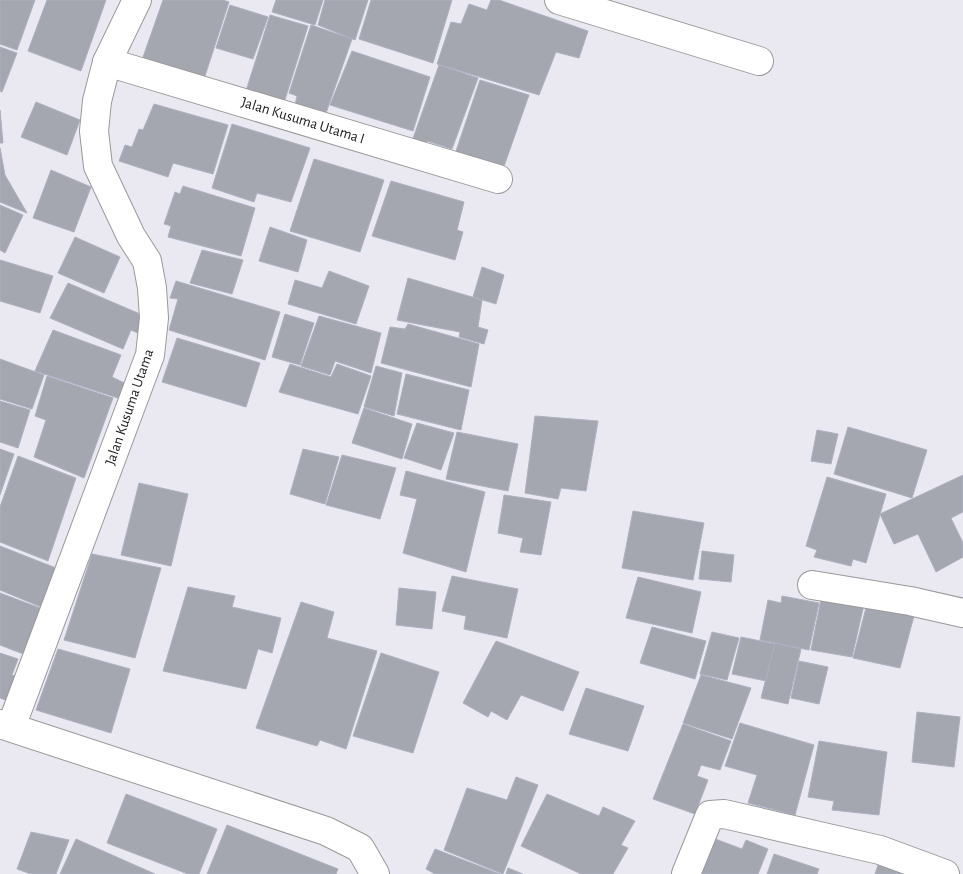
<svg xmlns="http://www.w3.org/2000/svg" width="963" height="874" font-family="'Alegreya Sans',sans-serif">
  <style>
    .building { fill: #a5a7b0; stroke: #adb0c2 }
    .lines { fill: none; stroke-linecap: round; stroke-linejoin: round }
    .street-casing { stroke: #999; stroke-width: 30 }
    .street { stroke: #fff; stroke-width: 28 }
    .labels { text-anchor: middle; stroke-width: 4; stroke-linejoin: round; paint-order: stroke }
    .street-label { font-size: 15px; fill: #222; stroke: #fff }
  </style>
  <rect width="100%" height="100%" fill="#eae9f1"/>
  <g class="building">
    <path d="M0,0h35l-18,50 -17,-6z"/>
    <path d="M47,0h59l-25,71 -53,-20z"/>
    <path d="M163,0h60l6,2 -25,77 -62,-19z"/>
    <path d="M276,0h47l-8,25 -43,-13z"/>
    <path d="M325,0h43l-13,40 -37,-15z"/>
    <path d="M371,0h81l-19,63 -74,-24z"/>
    <path d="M491,0h8l89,31 -9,27 -23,-6 -17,43 -102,-31 14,-42 10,2 8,-20 18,6z"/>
    <path d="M230,5l38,12 -15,42 -37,-11z"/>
    <path d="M270,15l38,11 -25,80 -38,-12z"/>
    <path d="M311,25l41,14 -27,77 -30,-11 2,-9 -8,-3z"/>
    <path d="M0,47l17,6 -15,39 -2,-1z"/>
    <path d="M352,51l78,26 -17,54 -83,-26z"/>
    <path d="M439,65l39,13 -26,71 -25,-8 -3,7 -13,-4z"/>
    <path d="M480,80l49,15 -27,77 -48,-15z"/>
    <path d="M36,102l44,18 -13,35 -46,-18z"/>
    <path d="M154,104l74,21 -15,49 -40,-11 -5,14 -49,-16 6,-16 7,2 7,-18 4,1z"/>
    <path d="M0,110l3,33h-3z"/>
    <path d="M232,124l78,24 -19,54 -34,-9 -3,9 -42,-14z"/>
    <path d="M0,148l5,27 22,38 -27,-11z"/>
    <path d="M314,159l70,21 -24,72 -70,-21z"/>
    <path d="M51,170l40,17 -17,45 -41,-14z"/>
    <path d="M391,181l73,21 -7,28 6,2 -8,28 -83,-24z"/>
    <path d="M183,186l72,22 -14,48 -73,-19 3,-11 -7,-2 11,-32 5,2z"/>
    <path d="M0,205l23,10 -18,38 -5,-3z"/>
    <path d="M270,227l37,13 -9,32 -39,-11z"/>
    <path d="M75,237l45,20 -16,36 -46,-20z"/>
    <path d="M202,250l41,10 -11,34 -42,-11z"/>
    <path d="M0,260l53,16 -13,37 -40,-12z"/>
    <path d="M482,267l22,8 -8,29 -23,-7z"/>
    <path d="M329,271l40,15 -13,38 -68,-20 7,-24 27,8z"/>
    <path d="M408,278l74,22 -4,27 10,3 -4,14 -25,-7 1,-5 -63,-12z"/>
    <path d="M176,281l104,31 -15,48 -96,-30 9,-31 -8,-1z"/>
    <path d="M68,283l79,34 -7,17 -9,-4 -8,19 -73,-31z"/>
    <path d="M285,314l29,9 -14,42 -28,-8z"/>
    <path d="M319,316l62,17 -10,40 -36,-12 -5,14 -29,-9z"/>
    <path d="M408,324l71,20 -8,43 -90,-24 9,-36 15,2z"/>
    <path d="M53,330l68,25 -9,22 21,10 -6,14 -92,-30z"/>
    <path d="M177,338l83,25 -14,44 -84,-25z"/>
    <path d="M0,359l44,16 -12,34 -32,-10z"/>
    <path d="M290,364l41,13 6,-13 34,12 -13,38 -79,-22z"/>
    <path d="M376,366l26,7 -8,43 -30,-9z"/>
    <path d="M406,374l63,16 -8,40 -64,-16z"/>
    <path d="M47,376l66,22 -29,80 -50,-21 12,-37 -11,-4z"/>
    <path d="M0,401l30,9 -12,38 -18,-6z"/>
    <path d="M364,408l48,16 -10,35 -50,-16z"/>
    <path d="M535,416l63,5 -12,70 -25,-3 -3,11 -33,-6z"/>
    <path d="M417,423l37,10 -13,37 -37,-12z"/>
    <path d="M848,427l79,23 -15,48 -78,-24z"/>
    <path d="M817,430l21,4 -7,30 -20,-3z"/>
    <path d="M457,432l61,12 -10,47 -62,-12z"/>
    <path d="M0,449l14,5 -14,41z"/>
    <path d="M303,449l36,8 -14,47 -35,-10z"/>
    <path d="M342,455l54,13 -16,51 -54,-14z"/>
    <path d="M18,456l58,22 -28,83 -48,-19v-35z"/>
    <path d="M406,471l79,21 -19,80 -63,-19 14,-54 -17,-4z"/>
    <path d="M963,475v37l-12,6 12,25v14l-27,15 -18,-38 -24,10 -14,-30z"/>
    <path d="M827,477l59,17 -20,69 -13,-4 -2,7 -37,-9 3,-7 -11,-4z"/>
    <path d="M139,483l49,11 -17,72 -50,-11z"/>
    <path d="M504,495l47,7 -10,53 -21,-3 3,-14 -25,-5z"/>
    <path d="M633,511l71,12 -11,57 -71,-12z"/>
    <path d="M0,546l56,22 -15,39 -41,-17z"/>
    <path d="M702,551l32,4 -3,27 -32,-3z"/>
    <path d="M92,554l69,14 -26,90 -71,-18z"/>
    <path d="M452,576l66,13 -11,49 -43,-9 2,-13 -24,-5z"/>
    <path d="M638,577l63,15 -9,41 -66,-15z"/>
    <path d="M188,587l47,9 -3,11 49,11 -9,35 -14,-4 -12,40 -83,-18z"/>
    <path d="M399,588l37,4 -4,37 -36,-4z"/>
    <path d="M0,593l48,18 -17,46 -31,-12z"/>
    <path d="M822,594l43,6 -13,57 -41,-7z"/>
    <path d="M782,596l37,7 -10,47 -49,-10 8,-40 13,3z"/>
    <path d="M301,602l33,10 -7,26 50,13 -31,98 -26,-9 -3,6 -61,-18z"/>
    <path d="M867,604l47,12 -14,52 -47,-10z"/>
    <path d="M652,627l54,14 -11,38 -55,-16z"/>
    <path d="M712,632l27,6 -12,42 -27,-6z"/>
    <path d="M741,637l34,7 -9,37 -34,-7z"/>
    <path d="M496,641l83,31 -16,39 -42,-16 -14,25 -16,-9 -3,6 -25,-14z"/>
    <path d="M775,643l26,6 -13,55 -27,-6z"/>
    <path d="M58,649l72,20 -19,64 -75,-23z"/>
    <path d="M0,653l18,6 -6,16 10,4 -9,24 -13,-5z"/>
    <path d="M381,653l58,19 -26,81 -60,-17z"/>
    <path d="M799,661l29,6 -9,37 -28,-6z"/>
    <path d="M701,675l50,13 -19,51 -49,-16z"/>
    <path d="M586,688l58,18 -16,45 -59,-17z"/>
    <path d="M917,712l43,5 -6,50 -42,-5z"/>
    <path d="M740,723l74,22 -19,70 -47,-12 9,-28 -32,-9z"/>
    <path d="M683,724l48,17 -11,29 -19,-5 -4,11 11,4 -13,34 -42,-15z"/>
    <path d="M819,741l68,11 -8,63 -47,-5 2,-9 -26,-4z"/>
    <path d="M516,777l22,8 -35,89 -59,-24 23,-62 40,12z"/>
    <path d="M126,794l91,35 -18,45h-11l-81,-31z"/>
    <path d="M547,794l52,22 4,-9 32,14 -14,24 7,3 -15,26h-32l-60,-28z"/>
    <path d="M227,825l111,44 -2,5h-129z"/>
    <path d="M31,832l38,8 -13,34h-25l-14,-5z"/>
    <path d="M710,837l32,12 4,-9 22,9 -10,25h-57l-5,-2z"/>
    <path d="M76,839l79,35h-95z"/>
    <path d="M435,849l65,25h-65l-9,-5z"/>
    <path d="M774,854l45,15 -2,5h-50z"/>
    <path d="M878,865l38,8 -1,1h-40z"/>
    <path d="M508,868l15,6h-17z"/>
  </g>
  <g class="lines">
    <defs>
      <g id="street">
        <path d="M559,0l200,61"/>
        <path d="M107,62l391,117"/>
        <path d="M812,585l98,16 53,12"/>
        <path d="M0,724l326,107 34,17 15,26"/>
        <path d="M11,727l139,-372 4,-37 -2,-30 -5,-27 -16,-25 -33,-70 -4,-35 3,-30 10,-39 30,-62"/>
        <path d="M686,874l24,-59 14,-1 156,36 65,24"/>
      </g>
    </defs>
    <use href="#street" class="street-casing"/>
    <use href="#street" class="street"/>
  </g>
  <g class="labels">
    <g class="street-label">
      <text transform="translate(303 120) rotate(17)" y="5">Jalan Kusuma Utama I</text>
      <text transform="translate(129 407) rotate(-71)" y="5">Jalan Kusuma Utama</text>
    </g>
  </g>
</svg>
